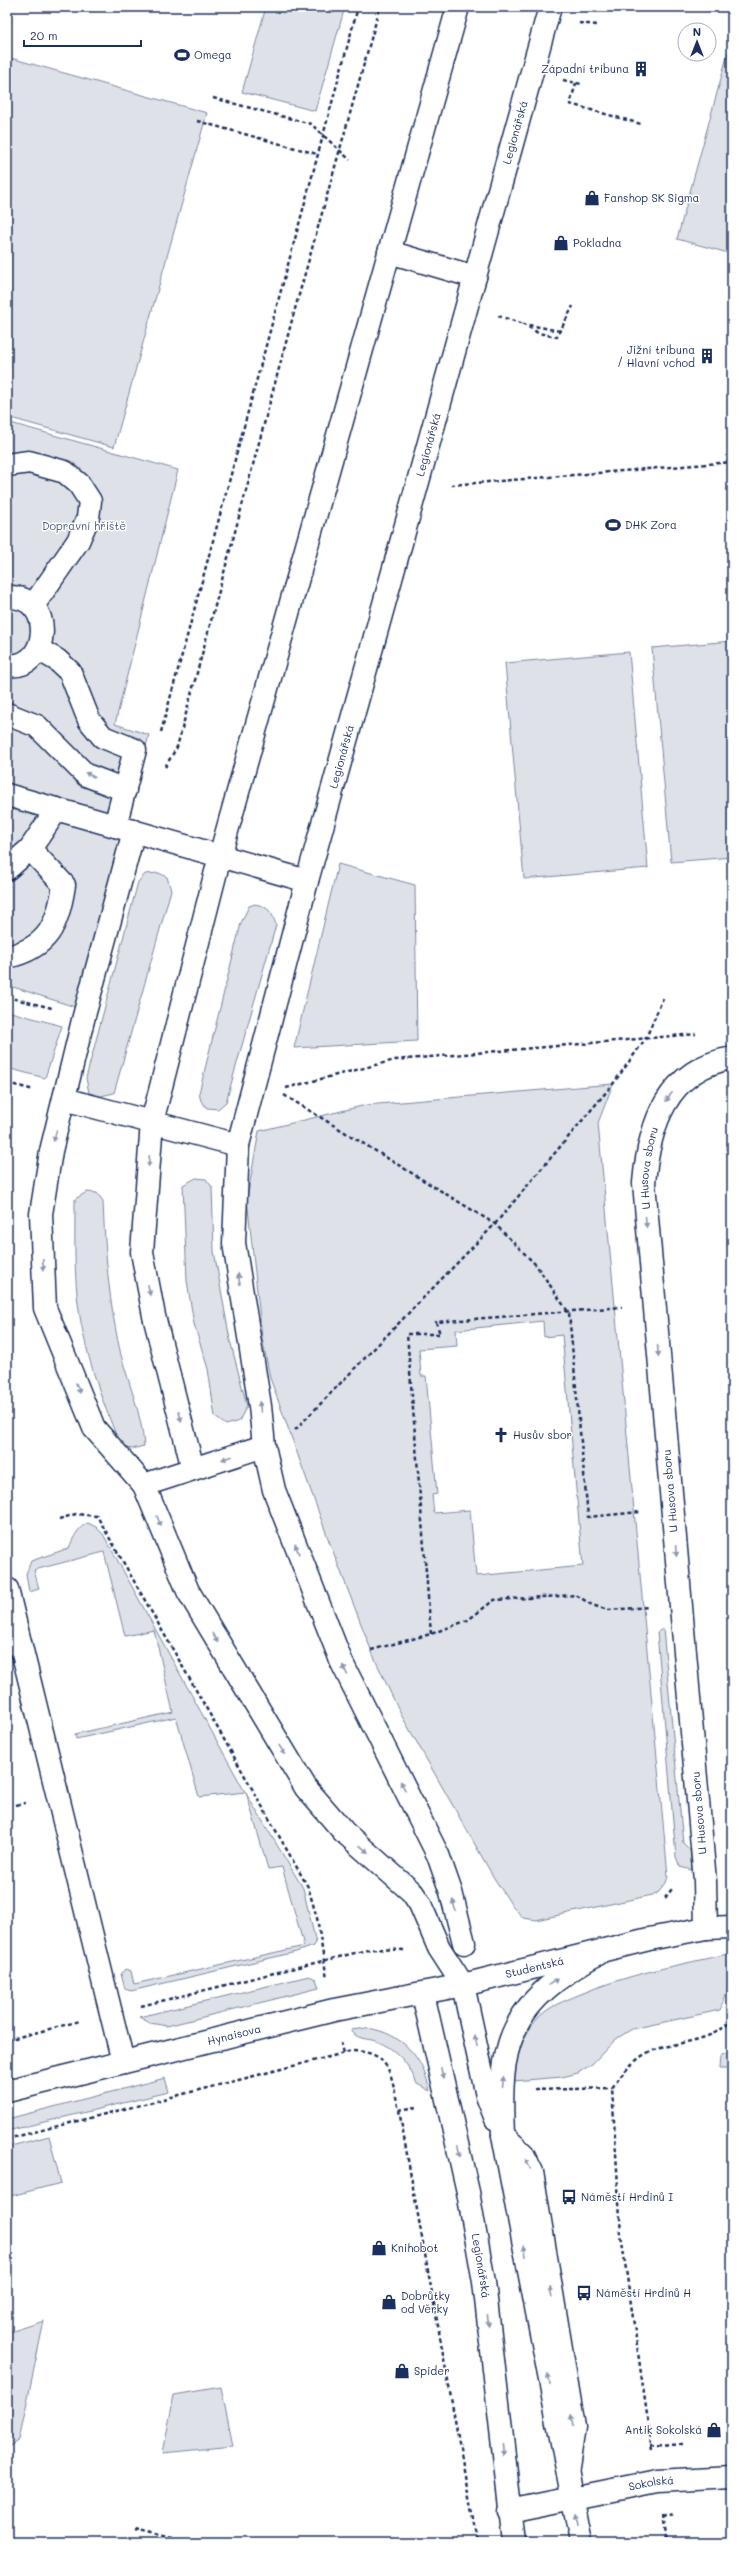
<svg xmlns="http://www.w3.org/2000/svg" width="739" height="2549" font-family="Mali,sans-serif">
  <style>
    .green { fill: #dee1e7; stroke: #7c88a2; fill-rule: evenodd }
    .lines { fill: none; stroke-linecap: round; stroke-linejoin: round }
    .service-casing { stroke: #1b2f5e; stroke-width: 25 }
    .minor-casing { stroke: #1b2f5e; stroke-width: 25 }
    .tertiary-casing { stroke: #1b2f5e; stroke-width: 25 }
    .secondary-casing { stroke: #1b2f5e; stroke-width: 25 }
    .path { stroke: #1b2f5e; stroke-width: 2.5; stroke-dasharray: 4 3; stroke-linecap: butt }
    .service { stroke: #fff; stroke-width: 22 }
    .minor { stroke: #fff; stroke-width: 22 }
    .tertiary { stroke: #fff; stroke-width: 22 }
    .secondary { stroke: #fff; stroke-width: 22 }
    .oneway { fill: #8d97ae }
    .labels { text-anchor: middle; stroke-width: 3; stroke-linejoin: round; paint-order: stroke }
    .poi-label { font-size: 11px; fill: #1b2f5e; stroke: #fff; text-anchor: start }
    .street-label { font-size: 11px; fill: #1b2f5e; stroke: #fff }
    .park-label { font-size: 11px; fill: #4c5c80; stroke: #fff }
  </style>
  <rect width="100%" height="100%" fill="#fff"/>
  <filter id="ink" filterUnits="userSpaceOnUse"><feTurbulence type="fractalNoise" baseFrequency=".025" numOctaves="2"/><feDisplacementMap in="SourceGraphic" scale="8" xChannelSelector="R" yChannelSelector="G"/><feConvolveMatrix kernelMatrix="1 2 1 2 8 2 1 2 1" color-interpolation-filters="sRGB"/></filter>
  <g filter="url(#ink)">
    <g class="green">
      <path d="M266,7h79l-30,104 -73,-19z"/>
      <path d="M732,38v216l-55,-15z"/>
      <path d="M7,57l200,56 -93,334 -107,-30z"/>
      <path d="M7,422l171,48 -63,254 34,11 -71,273 -71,-23z"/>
      <path d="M732,641v216l-61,5 -19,-214z"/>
      <path d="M629,652l19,216 -124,11 -19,-216z"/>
      <path d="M338,864l77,21 2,156 -123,7z"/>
      <path d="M159,873l8,4 4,13 -57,203 -13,3 -12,-3 -3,-15 52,-196 7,-8z"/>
      <path d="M255,904c14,3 17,8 21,21l-50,177 -8,7 -11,-1 -6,-7 -2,-8 42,-170 8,-17z"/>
      <path d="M7,1011l55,15 -17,52 -38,-10z"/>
      <path d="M613,1084l-15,39 70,753 -2,7 -9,11 -121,26 -13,-2 -12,-14 -17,-26 -95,-167 -26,-56 -44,-114 -59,-163 -8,-41 -15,-138 12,-68 107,-26zM543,1321l1,16 18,-2 21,231 -107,10 -6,-66 -36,3 -2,-18 5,-1 -11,-118h-5l-2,-27 38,-3 -1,-16z"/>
      <path d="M196,1178l10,1 6,8 2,64 16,89 17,66 -8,15 -13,4 -11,-8 -7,-48 -14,-45 -7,-43 -4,-96z"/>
      <path d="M87,1192l10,1 6,8c2,52 6,103 18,154 8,30 21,60 23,91l-12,3 -11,-2c-20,-48 -39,-101 -44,-153 -3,-32 -2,-63 -2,-95z"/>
      <path d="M88,1523l8,4 7,7 142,258 58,96 13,55 -2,3 -18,6 -165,39 -6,-2 -4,-15 4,-5 6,2 3,13 170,-38 -22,-79 -14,2 -22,-77 -47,5 -23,-80 -100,22 -1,-5 98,-22 -19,-82 -29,6 -21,-84 -70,18 5,19 -10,3 -3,-18 5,-13 38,-13c4,-10 9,-21 19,-25z"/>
      <path d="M663,1629l20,214 7,7 2,20 -12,-3 -4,-10 -19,-225z"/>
      <path d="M732,1953v26l-12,31 -88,19 -16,10 -24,25 -14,9 -16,4 -48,4c1,-23 10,-50 27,-66 10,-9 23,-14 35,-19 50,-22 103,-31 156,-43z"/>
      <path d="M309,1976l7,3 3,9 -152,38 -17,-3 -11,-6z"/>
      <path d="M367,2028c35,5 56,29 63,63l-13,-7c-8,-20 -20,-35 -41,-43 -10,-3 -19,-1 -25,-11z"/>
      <path d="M732,2051v18h-13l1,-13z"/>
      <path d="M165,2078l4,14 -162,39v-12z"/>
      <path d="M49,2136l12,47 -54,14v-50z"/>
      <path d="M44,2321l-25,119 -12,8v-115z"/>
      <path d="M221,2387l12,59 -70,7 11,-58z"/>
    </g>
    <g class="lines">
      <defs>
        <g id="service">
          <path d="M389,252l86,25"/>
          <path d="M7,465l22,-3 36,10 14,12 11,17 -2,17 -10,23 -45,65"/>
          <path d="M7,597c50,-3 43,75 0,68"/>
          <path d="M38,649l19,11 13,12 19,48 14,17 32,13 -20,76"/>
          <path d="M7,714l30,12 49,49 39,15"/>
          <path d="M7,795l300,86 -69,264 -4,98 26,163 4,40 10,44 68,173 96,192 13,37 13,51"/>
          <path d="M134,831l-50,185 -33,135 -10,63 4,94 49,120 50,57 44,106 118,197 38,44 68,60 8,12 19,44 24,37"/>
          <path d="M7,869l23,-20 27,-40"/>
          <path d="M7,957c41,-9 51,-32 57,-72l-34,-36"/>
          <path d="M64,1099l174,46"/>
          <path d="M193,1469l-39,-153 -12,-64 10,-130 68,-266"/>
          <path d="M144,1485l120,-39"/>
          <path d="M7,1589l116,473"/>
          <path d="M503,2135l20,19 9,18 42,255 -6,40"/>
        </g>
        <g id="minor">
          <path d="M220,856l238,-849"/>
          <path id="s1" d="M307,881l243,-874"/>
          <path id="s2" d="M706,1928l-1,-47 -61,-698c5,-58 23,-114 88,-125"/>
          <path id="s3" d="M509,2511l148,-30 75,-4"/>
        </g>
        <g id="tertiary">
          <path d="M463,1985l24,111 9,23"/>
          <path id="s4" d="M423,1994l45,198 16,90 30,260"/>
          <path d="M581,2542l-78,-407c-3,-72 -1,-119 64,-162 10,-7 19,-14 31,-19"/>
        </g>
        <g id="secondary">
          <path id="s5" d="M7,2091l327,-81 129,-25 186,-46 57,-11 26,-1"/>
        </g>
      </defs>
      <use href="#service" class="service-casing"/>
      <use href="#minor" class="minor-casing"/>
      <use href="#tertiary" class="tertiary-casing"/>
      <use href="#secondary" class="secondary-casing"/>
      <g class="path">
        <path d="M579,23l18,2"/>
        <path d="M563,80l18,4"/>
        <path d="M576,83l-6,21 71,20"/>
        <path d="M213,98l98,26 39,36"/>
        <path d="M197,121l120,33"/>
        <path d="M498,316l26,8"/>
        <path d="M560,331l-36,-7 14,9 19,4 16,-31"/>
        <path d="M451,485l281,-23"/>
        <path d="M161,732l197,-725"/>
        <path d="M165,767l12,-20 118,-438 85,-302"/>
        <path d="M7,997l45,11"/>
        <path d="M7,1083l27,7"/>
        <path d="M286,1088l109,-28 301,-26"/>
        <path d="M284,1095l211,129 41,41 33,48 19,204 52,-5"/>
        <path d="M295,1430l200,-206 118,-140 33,-46 17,-40"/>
        <path d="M59,1519l17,-5 21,2 211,371 9,31 10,61"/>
        <path d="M431,1634l-24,-300h33l-4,-12 186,-15"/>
        <path d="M371,1650l60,-16 37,-14 26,-20 82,-5 16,10 16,5 41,-3"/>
        <path d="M16,1805l9,-2"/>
        <path d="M665,1898l7,-9"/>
        <path d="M141,2006l230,-57 34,1"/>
        <path d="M7,2040l73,-19"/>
        <path d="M341,2042l3,11"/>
        <path d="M534,2090l78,-2"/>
        <path d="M399,2110l18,-3"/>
        <path d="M7,2139l345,-88c41,0 39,28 47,59l78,432"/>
        <path d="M651,2444l32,1"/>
        <path d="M652,2449l-31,-214 -9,-147c10,-14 21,-28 37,-36 27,-11 62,-9 83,-32"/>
        <path d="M662,2515l4,27"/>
        <path d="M662,2517l11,-3"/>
        <path d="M136,2528l37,9"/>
      </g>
      <use href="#service" class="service"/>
      <use href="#minor" class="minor"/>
      <use href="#tertiary" class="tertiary"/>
      <use href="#secondary" class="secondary"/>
    </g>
    <defs><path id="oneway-solid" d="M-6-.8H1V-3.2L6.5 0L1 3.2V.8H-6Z"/></defs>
    <g class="oneway">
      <use href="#oneway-solid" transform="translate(90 775) rotate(-152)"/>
      <use href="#oneway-solid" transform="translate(669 1097) rotate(125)"/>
      <use href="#oneway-solid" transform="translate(55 1136) rotate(104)"/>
      <use href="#oneway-solid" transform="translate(149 1161) rotate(94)"/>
      <use href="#oneway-solid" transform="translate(646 1222) rotate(85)"/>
      <use href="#oneway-solid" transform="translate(43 1265) rotate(88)"/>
      <use href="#oneway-solid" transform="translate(239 1279) rotate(-99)"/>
      <use href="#oneway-solid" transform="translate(149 1290) rotate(79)"/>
      <use href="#oneway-solid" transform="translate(658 1351) rotate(85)"/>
      <use href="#oneway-solid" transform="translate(78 1388) rotate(67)"/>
      <use href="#oneway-solid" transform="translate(260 1407) rotate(-97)"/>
      <use href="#oneway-solid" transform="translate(180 1416) rotate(76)"/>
      <use href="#oneway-solid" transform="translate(227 1458) rotate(162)"/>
      <use href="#oneway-solid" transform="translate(159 1521) rotate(68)"/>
      <use href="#oneway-solid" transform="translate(297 1549) rotate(-111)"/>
      <use href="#oneway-solid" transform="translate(676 1551) rotate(85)"/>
      <use href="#oneway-solid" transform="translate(215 1638) rotate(59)"/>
      <use href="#oneway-solid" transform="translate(345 1670) rotate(-116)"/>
      <use href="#oneway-solid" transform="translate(282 1750) rotate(58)"/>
      <use href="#oneway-solid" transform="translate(403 1786) rotate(-118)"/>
      <use href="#oneway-solid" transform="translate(364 1849) rotate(41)"/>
      <use href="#oneway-solid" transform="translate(454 1905) rotate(-104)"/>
      <use href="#oneway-solid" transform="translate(553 1982) rotate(-35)"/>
      <use href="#oneway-solid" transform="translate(476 2041) rotate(-102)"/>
      <use href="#oneway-solid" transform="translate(442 2073) rotate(78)"/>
      <use href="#oneway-solid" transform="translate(503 2082) rotate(-85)"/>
      <use href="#oneway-solid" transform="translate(459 2151) rotate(78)"/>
      <use href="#oneway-solid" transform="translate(528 2164) rotate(-117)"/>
      <use href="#oneway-solid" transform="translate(525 2251) rotate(-101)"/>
      <use href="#oneway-solid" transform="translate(551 2292) rotate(-99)"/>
      <use href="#oneway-solid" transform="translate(488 2321) rotate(84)"/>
      <use href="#oneway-solid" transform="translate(549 2379) rotate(-101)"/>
      <use href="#oneway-solid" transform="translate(572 2420) rotate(-99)"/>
      <use href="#oneway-solid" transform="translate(503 2450) rotate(84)"/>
      <use href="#oneway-solid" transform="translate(576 2520) rotate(-101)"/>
    </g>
  </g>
  <defs>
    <symbol id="stadium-bare" viewBox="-9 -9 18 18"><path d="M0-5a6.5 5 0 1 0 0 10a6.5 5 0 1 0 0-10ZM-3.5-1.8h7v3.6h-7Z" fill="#1b2f5e" stroke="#fff" stroke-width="2.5" paint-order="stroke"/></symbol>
    <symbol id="building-bare" viewBox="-9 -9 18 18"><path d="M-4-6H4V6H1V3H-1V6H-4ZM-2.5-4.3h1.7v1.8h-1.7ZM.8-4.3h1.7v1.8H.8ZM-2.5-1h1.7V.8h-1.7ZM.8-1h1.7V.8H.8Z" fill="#1b2f5e" stroke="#fff" stroke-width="2.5" paint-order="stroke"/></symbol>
    <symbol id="shop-bare" viewBox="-9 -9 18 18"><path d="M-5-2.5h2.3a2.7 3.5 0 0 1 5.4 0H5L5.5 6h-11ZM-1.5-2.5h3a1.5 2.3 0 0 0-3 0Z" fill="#1b2f5e" stroke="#fff" stroke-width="2.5" paint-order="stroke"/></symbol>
    <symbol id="church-bare" viewBox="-9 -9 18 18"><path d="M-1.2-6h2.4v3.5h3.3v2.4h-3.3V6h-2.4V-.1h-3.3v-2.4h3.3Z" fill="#1b2f5e" stroke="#fff" stroke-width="2.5" paint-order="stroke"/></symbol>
    <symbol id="bus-bare" viewBox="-9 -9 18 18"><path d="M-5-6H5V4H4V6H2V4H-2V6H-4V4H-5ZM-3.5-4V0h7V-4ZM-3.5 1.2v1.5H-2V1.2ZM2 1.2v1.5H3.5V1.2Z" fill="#1b2f5e" stroke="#fff" stroke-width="2.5" paint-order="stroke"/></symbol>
  </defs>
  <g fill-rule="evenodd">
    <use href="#stadium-bare" x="171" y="44" width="22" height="22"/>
    <use href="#building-bare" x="630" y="58" width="22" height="22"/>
    <use href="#shop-bare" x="581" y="187" width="22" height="22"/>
    <use href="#shop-bare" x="550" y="232" width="22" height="22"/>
    <use href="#building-bare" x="696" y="345" width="22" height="22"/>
    <use href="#stadium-bare" x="602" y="514" width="22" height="22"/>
    <use href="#church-bare" x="490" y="1424" width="22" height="22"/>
    <use href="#bus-bare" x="558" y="2186" width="22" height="22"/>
    <use href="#shop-bare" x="368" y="2237" width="22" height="22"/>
    <use href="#bus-bare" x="573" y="2282" width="22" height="22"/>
    <use href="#shop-bare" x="378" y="2291" width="22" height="22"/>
    <use href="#shop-bare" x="391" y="2360" width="22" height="22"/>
    <use href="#shop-bare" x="703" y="2419" width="22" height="22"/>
  </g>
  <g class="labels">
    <g class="poi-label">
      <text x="194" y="59">Omega</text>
      <text x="629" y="73" text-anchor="end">Západní tribuna</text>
      <text x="604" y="202">Fanshop SK Sigma</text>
      <text x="573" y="247">Pokladna</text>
      <text x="695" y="354" text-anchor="end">Jižní tribuna<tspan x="695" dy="13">/ Hlavní vchod</tspan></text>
      <text x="625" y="529">DHK Zora</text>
      <text x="513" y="1439">Husův sbor</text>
      <text x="581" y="2201">Náměstí Hrdinů I</text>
      <text x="391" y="2252">Knihobot</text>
      <text x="596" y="2297">Náměstí Hrdinů H</text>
      <text x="401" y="2300">Dobrůtky<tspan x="401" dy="13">od Věrky</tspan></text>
      <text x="414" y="2375">Spider</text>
      <text x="702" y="2434" text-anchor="end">Antik Sokolská</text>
    </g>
    <g class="street-label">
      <text dy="4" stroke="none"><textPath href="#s1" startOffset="777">Legionářská</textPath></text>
      <text dy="4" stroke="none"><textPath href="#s1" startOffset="453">Legionářská</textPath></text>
      <text dy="4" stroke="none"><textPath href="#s1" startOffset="129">Legionářská</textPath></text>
      <text dy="4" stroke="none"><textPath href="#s2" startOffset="763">U Husova sboru</textPath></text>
      <text transform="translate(670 1491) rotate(-95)" y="4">U Husova sboru</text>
      <text transform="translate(699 1813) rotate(-95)" y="4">U Husova sboru</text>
      <text dy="4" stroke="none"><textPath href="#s5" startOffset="542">Studentská</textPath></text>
      <text dy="4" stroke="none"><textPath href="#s5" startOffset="234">Hynaisova</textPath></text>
      <text dy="4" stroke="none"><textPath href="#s4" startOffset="278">Legionářská</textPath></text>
      <text dy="4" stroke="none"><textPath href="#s3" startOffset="145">Sokolská</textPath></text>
    </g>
    <g class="park-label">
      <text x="84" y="530">Dopravní hřiště</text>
    </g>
  </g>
  <rect width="739" height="2549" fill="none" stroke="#fff" stroke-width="24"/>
  <rect x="12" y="12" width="715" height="2525" fill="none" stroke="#1b2f5e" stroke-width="1.5" filter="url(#ink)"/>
  <g transform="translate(697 42)"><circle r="19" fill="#ffffff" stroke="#a4acbf"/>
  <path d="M0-3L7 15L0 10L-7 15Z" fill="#1b2f5e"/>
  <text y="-6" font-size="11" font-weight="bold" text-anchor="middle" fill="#1b2f5e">N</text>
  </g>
  <path d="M24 40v6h117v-6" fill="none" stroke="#1b2f5e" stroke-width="2"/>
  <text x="30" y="40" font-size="12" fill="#1b2f5e" stroke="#ffffff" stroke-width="3" paint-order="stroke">20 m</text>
</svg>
